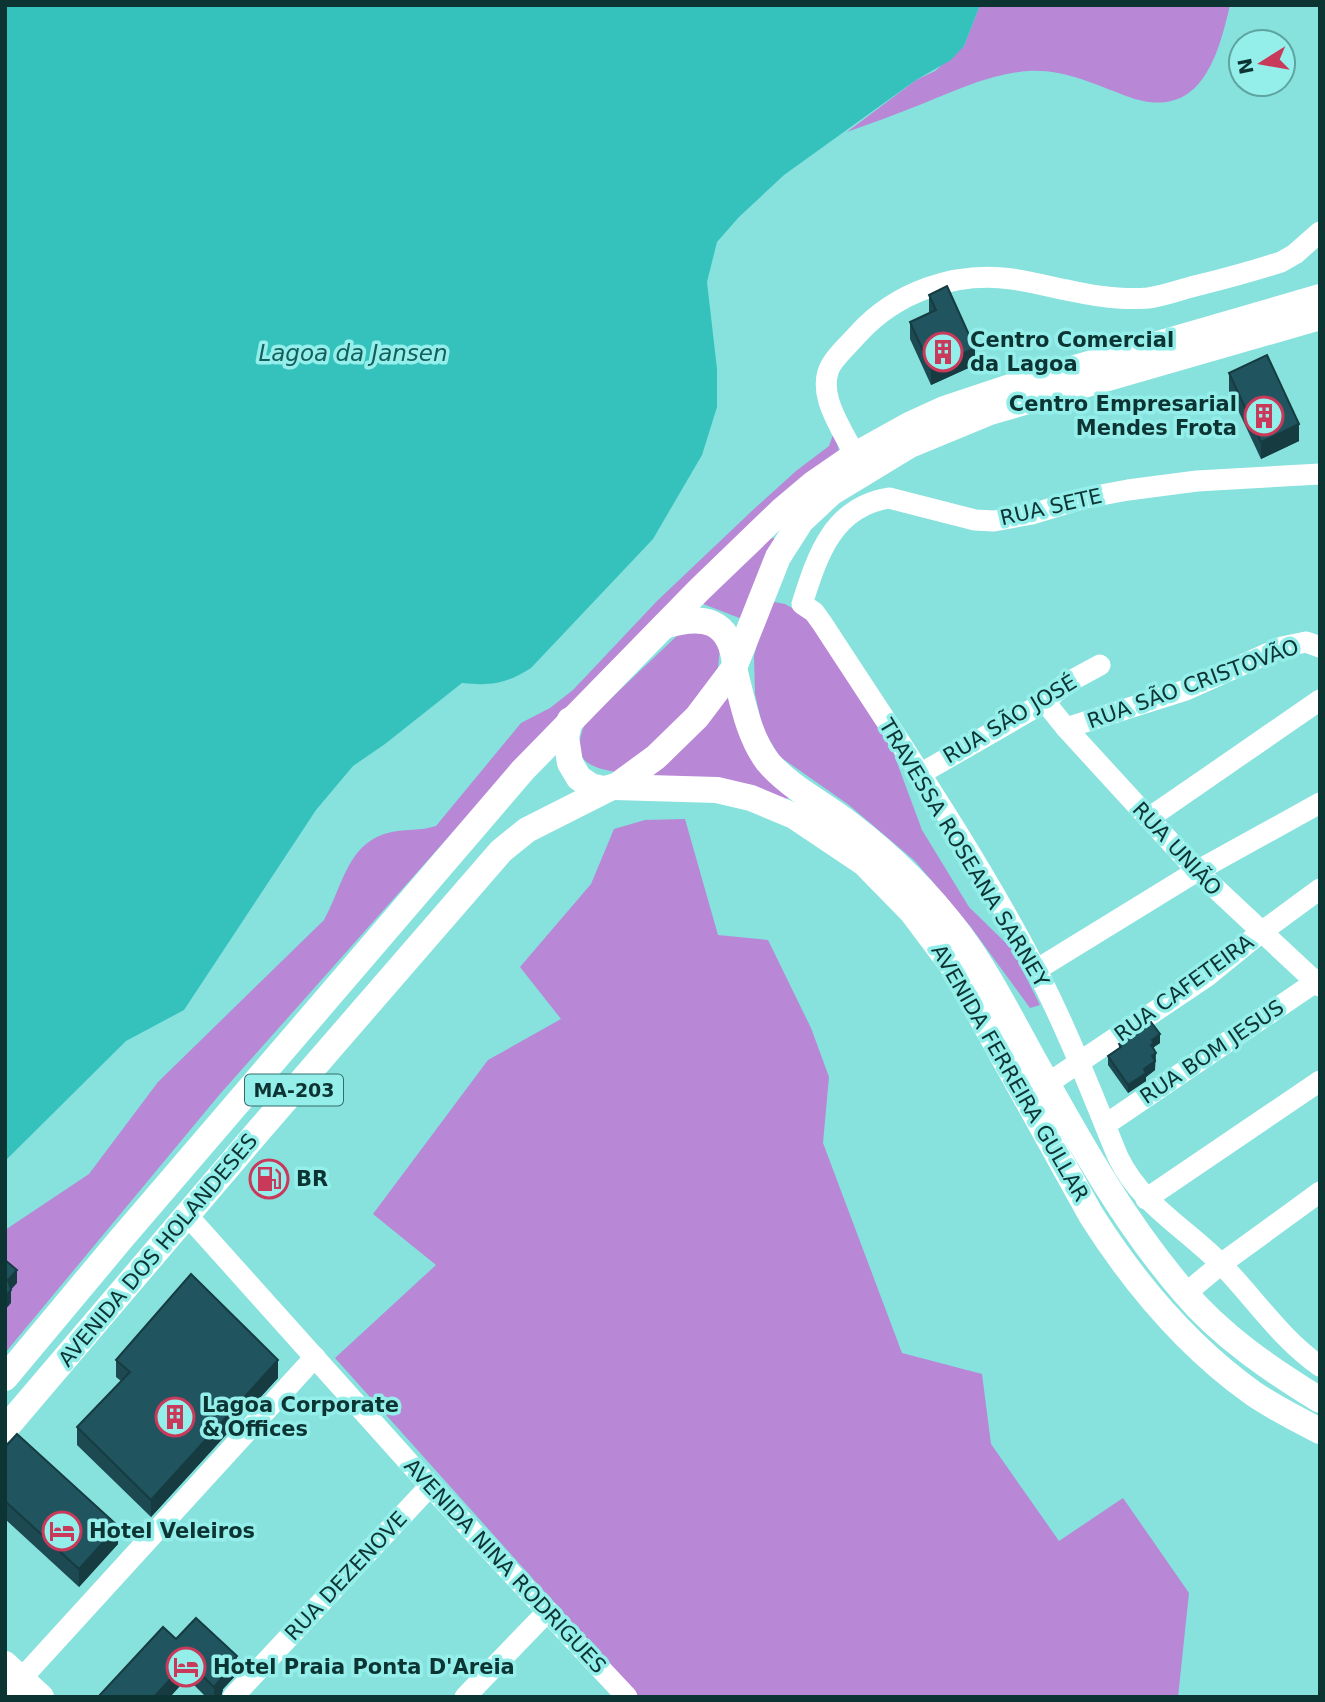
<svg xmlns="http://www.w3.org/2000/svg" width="1325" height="1702" font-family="'DejaVu Sans',sans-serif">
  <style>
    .green { fill: #b887d6 }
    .water { fill: #35c2bd }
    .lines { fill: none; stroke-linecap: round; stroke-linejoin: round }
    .minor { stroke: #fff; stroke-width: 21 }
    .major { stroke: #fff; stroke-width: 26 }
    .wall { fill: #1c4952 }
    .shaded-wall { fill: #163c42 }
    .building { fill: #20555f; stroke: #163c42; stroke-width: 2 }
    .labels { text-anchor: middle; stroke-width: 7; stroke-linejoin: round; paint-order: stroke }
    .shield { fill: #94eeea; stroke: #356c6a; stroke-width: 2 }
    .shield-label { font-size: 19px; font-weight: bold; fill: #0c3433 }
    .poi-label { font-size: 21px; font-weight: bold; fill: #0c3433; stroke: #94eeea; text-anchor: start }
    .street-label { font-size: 21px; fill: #0c3433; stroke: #94eeea }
    .water-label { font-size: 23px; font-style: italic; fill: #145f5d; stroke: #94eeea }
  </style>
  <rect width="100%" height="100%" fill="#87e1dd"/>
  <g class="green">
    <path d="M980,5h250c-13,57 -32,118 -104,91 -32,-12 -63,-27 -98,-25 -38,3 -71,19 -106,33 -25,10 -50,19 -75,28l69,-52 19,-9 29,-25z"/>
    <path d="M834,432l5,19 -314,300 -305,343 -215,259v-123l84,-56 69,-92 166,-162c19,-33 23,-79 68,-88 15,-3 28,-1 44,-6l85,-103 29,-15 23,-18 84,-89 98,-93 41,-37 33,-25z"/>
    <path d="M776,538l-34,81 -44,-17 64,-63z"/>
    <path d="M769,601l16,3 26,15 75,114 36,97 47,77 43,42 28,56 -10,3 -60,-82 -55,-65 -66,-56 -70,-49 -16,-27 -8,-35 -1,-38z"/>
    <path d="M681,632l31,2 8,14 -2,20 -29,41 -32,34 -42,29c-33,-6 -43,-16 -30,-49z"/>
    <path d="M731,689l61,108 -13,4 -132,-21z"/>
    <path d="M685,819l33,116 50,5 43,88 18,49 -6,66 79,210 80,21 9,70 68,97 64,-43 66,95 -11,104h-539l-304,-339 101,-93 -63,-51 115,-154 73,-41 -41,-52 71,-83 23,-55 31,-9z"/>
  </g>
  <path class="water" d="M5,5h975l-16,41 -13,14 -35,20 -132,95 -45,42 -22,25 -10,40 10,87v38l-15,48 -49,84 -122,129c-25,16 -40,18 -69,15l-77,61 -32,22 -37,44 -132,200 -58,31 -121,120z"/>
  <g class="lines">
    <g class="minor">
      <path d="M855,455c-13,-26 -42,-65 -22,-93 7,-10 17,-19 25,-28 38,-42 97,-63 154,-55 44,7 91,23 136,19 16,-2 31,-8 47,-12 29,-7 58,-15 86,-24l14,-8 25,-22"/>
      <path d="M1320,474l-123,7 -69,9 -43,8 -53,16 -38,7 -19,-1 -86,-22c-57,9 -72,59 -87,106l12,8 8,11c74,114 152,227 215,348 31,60 55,123 81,186 23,48 68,71 104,108 33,34 59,74 98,101"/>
      <path d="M1045,702l21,26 131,143 123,115"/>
      <path d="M1066,728l120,-38 96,-43 24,-5 14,5"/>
      <path d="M920,774l125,-72 20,-18 35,-19"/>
      <path d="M1149,818l171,-118"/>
      <path d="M1036,970l161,-99 123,-68"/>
      <path d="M1047,1084l159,-107 54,-44 60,-44"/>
      <path d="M1105,1125l215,-146"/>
      <path d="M1146,1199l174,-118"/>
      <path d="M187,1215l243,271 197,211"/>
      <path d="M1185,1294l36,-30 99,-72"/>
      <path d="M12,1689l303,-332"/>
      <path d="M233,1697l197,-211"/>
      <path d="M465,1697l83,-86"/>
    </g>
    <g class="major">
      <path d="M664,626c39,-12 66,-7 71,38"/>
      <path d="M734,668c8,31 14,68 34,94 21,25 54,41 80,61 42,32 80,69 112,112 31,42 54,90 80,136 43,77 86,154 144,221 37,44 87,78 136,108"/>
      <path d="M570,720l-4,17 4,26 9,15 12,8 12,3 12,-2 41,-30 41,-40 37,-49 44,-111 23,-36 30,-28 79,-48 80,-33 330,-95"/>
      <path d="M615,787l102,3 34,8 43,18 70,47 48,49 42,56 137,247c43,68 97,132 163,179 21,14 44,26 66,37"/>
      <path d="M5,1378l116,-139 402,-469 176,-180 82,-79 32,-27 42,-29 54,-30 35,-16 69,-23 307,-89"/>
      <path d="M5,1429l256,-301 240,-277 26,-21 85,-43"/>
      <path d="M5,1664l36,33"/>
      <path d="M5,1692l5,5"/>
    </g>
  </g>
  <g class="wall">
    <path d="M929,295l46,70 -44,20 -21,-46v-17l19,-9z"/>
    <path d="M1229,373l70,68 -38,18 -32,-68z"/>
    <path d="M1160,1043l-6,4 2,15h-1v8l-9,7v4l-18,12 -20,-28v-9l11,-8v-4z"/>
    <path d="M116,1360l162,18 -127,139 -74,-72v-18l44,-46 -5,-4z"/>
    <path d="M5,1447l113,97 -39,43 -74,-68z"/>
    <path d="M176,1639l61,35 -14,15 -2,8h-15l-19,-19 -17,19h-72z"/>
  </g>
  <g class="shaded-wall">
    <path d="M975,348v17l-44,20v-17z"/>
    <path d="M1299,424v17l-38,18v-17z"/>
    <path d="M1160,1034v9l-6,4v5l-3,-7 1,-5z"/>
    <path d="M1156,1053l-1,17 -9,7v4l-18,12v-8l16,-16 8,-13z"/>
    <path d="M17,1270v13l-9,10v-13z"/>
    <path d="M11,1290v13l-6,7v-13z"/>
    <path d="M278,1360v18l-127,139v-17z"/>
    <path d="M118,1526v18l-39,43v-18z"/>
    <path d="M237,1656v18l-14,15 -2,8h-7v-10l9,-16z"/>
    <path d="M187,1661v17l-17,19h-16z"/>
  </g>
  <g class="building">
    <path d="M947,286l28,62 -44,20 -21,-46 26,-12 -7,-15z"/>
    <path d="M1267,355l32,69 -38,18 -32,-69z"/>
    <path d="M1151,1022l9,12 -8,6 2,3 -3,2 5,8 -4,3 3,5 -11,8 2,4 -18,12 -20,-29 13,-9 -2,-3z"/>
    <path d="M5,1260l12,10 -9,10 3,10 -6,7z"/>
    <path d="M191,1274l87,86 -127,140 -74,-73 53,-55 -14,-12z"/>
    <path d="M17,1434l101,92 -39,43 -74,-68v-54z"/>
    <path d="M196,1618l41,38 -14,15 -3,9 -6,7 -27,-26 -33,36h-56l65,-70 13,12z"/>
  </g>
  <defs>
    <symbol id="building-ring" viewBox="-11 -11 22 22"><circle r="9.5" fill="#94eeea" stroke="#c9395a" stroke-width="1.5"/><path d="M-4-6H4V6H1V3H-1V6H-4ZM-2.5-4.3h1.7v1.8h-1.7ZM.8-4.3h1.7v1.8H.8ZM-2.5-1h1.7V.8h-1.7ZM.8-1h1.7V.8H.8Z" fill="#c9395a"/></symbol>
    <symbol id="fuel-ring" viewBox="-11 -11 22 22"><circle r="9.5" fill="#94eeea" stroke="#c9395a" stroke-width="1.5"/><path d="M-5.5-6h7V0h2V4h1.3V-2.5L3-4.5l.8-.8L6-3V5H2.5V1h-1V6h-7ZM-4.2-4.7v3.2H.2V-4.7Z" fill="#c9395a"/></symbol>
    <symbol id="hotel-ring" viewBox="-11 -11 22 22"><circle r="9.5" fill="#94eeea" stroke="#c9395a" stroke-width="1.5"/><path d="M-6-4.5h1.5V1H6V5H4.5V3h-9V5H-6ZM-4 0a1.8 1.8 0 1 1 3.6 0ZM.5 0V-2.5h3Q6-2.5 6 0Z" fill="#c9395a"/></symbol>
  </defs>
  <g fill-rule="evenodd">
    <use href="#building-ring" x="921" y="330" width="44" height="44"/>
    <use href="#building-ring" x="1242" y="394" width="44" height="44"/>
    <use href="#fuel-ring" x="247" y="1157" width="44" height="44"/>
    <use href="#building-ring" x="153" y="1395" width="44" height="44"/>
    <use href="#hotel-ring" x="40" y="1509" width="44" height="44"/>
    <use href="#hotel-ring" x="164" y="1645" width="44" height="44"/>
  </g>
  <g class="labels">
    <rect class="shield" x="245" y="1074.5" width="98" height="31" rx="5"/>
    <g class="shield-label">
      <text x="294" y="1097">MA-203</text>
    </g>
    <g class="poi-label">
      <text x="970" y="347">Centro Comercial<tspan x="970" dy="24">da Lagoa</tspan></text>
      <text x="1237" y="411" text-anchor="end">Centro Empresarial<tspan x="1237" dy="24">Mendes Frota</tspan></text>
      <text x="296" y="1186">BR</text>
      <text x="202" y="1412">Lagoa Corporate<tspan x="202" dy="24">&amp; Offices</tspan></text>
      <text x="89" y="1538">Hotel Veleiros</text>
      <text x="213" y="1674">Hotel Praia Ponta D'Areia</text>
    </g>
    <g class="street-label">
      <text transform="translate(1051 507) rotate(-13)" y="7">RUA SETE</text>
      <text transform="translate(1193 684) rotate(-20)" y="7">RUA SÃO CRISTOVÃO</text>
      <text transform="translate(1010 719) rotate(-31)" y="7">RUA SÃO JOSÉ</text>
      <text transform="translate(1177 849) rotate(47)" y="7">RUA UNIÃO</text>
      <text transform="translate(964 853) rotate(59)" y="7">TRAVESSA ROSEANA SARNEY</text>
      <text transform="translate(1184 988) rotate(-36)" y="7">RUA CAFETEIRA</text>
      <text transform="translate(1212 1052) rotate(-34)" y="7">RUA BOM JESUS</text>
      <text transform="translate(1010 1073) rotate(60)" y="7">AVENIDA FERREIRA GULLAR</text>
      <text transform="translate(158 1250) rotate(-50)" y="7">AVENIDA DOS HOLANDESES</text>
      <text transform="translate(505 1566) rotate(47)" y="7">AVENIDA NINA RODRIGUES</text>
      <text transform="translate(346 1576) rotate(-47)" y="7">RUA DEZENOVE</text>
    </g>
    <g class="water-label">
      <text x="353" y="361">Lagoa da Jansen</text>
    </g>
  </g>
  <rect width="1325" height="1702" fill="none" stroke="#0c3433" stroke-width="14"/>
  <g transform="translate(1262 63) rotate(259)"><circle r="33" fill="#94eeea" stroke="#5ea4a1" stroke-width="2"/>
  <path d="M0-5L12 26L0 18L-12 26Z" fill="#c9395a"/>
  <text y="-10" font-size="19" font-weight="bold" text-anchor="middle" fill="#0c3433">N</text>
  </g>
</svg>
